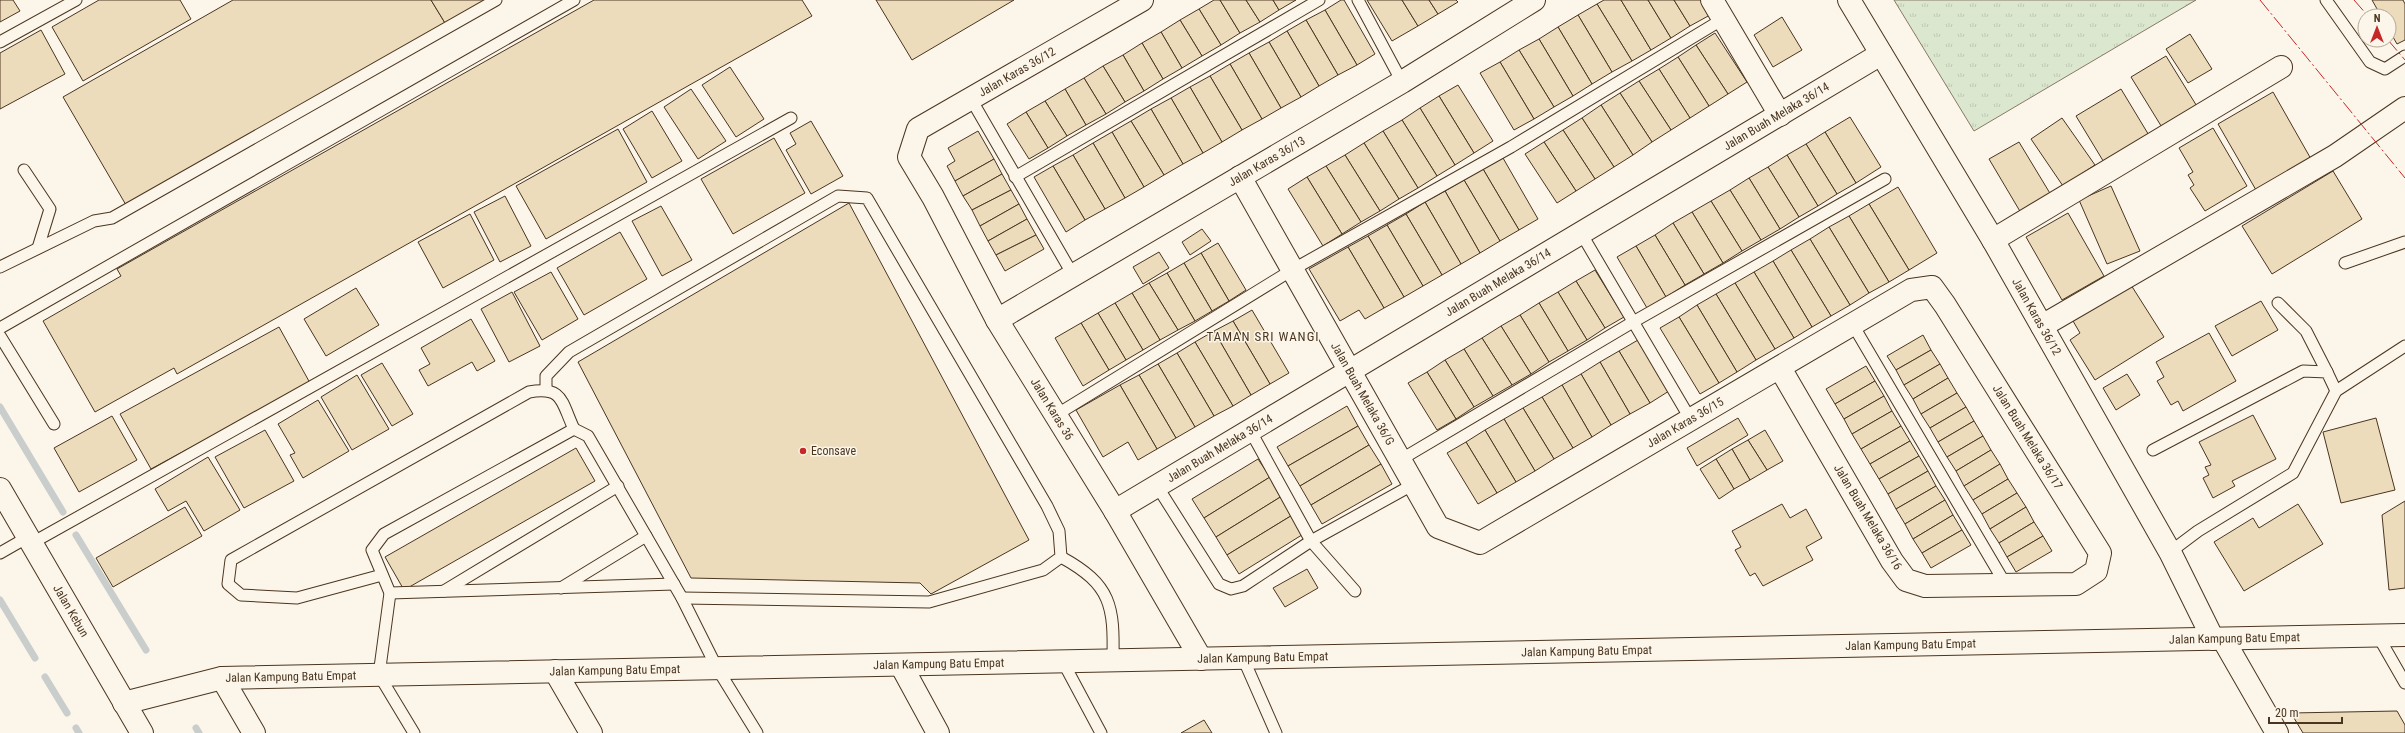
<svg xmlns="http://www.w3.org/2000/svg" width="2405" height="733" font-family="'Roboto Condensed',sans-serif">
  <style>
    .grass { fill: url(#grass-tufts); stroke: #887966 }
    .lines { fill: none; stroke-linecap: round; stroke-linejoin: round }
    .stream { stroke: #c9cecd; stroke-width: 7 }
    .building { fill: #ecdcbc; stroke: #4a3520 }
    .service-casing { stroke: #4a3520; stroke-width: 13 }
    .minor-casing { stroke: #4a3520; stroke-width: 24 }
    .secondary-casing { stroke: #4a3520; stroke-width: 24 }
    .service { stroke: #fbf6e9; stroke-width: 11 }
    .minor { stroke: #fbf6e9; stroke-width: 22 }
    .secondary { stroke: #fbf6e9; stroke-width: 22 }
    .power { stroke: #c62828; stroke-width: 1; stroke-dasharray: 14 3 2 3; stroke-linecap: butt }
    .poi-dot { fill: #c62828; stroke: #fbf6e9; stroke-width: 1.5 }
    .labels { text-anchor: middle; stroke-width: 3; stroke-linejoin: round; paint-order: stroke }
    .street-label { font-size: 12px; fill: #4a3520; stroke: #fbf6e9 }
    .poi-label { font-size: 12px; fill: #4a3520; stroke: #fbf6e9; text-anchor: start }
    .neighbourhood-label { font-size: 13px; letter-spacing: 1px; fill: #4a3520; stroke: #fbf6e9 }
  </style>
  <defs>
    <pattern id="grass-tufts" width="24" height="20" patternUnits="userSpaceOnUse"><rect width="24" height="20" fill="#dce7d0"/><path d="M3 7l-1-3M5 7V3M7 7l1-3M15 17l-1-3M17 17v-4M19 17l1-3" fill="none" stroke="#bec7b2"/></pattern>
  </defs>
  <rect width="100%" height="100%" fill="#fbf6e9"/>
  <path class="grass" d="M1894,0h302l-222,131z"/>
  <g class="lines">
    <g class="stream">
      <path d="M0,407l63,105"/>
      <path d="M76,535l70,115"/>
      <path d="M0,600l35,58"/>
      <path d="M45,677l22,36"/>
      <path d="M76,728l3,5"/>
      <path d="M196,728l3,5"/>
    </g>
  </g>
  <g class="building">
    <path d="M0,0h13l7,11 -20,11z"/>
    <path d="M99,0h81l11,19 -108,62 -31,-54z"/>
    <path d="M233,0h198l14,23 -319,182 -63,-108z"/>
    <path d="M431,0h55l-41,23z"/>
    <path d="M594,0h208l10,16 -635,358 -3,-6 -79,44 -52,-91 78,-45 -4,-7z"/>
    <path d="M876,0h138l-102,60z"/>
    <path d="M1214,0h6l20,33 -19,12 -22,-36z"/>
    <path d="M1220,0h26l14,22 -20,11z"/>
    <path d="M1246,0h27l6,10 -19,12z"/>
    <path d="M1273,0h23l-17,10z"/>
    <path d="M1341,0h3l31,54 -18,11 -32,-55z"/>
    <path d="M1367,0h35l16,26 -26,15z"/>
    <path d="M1402,0h27l9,14 -20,12z"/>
    <path d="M1429,0h27l2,2 -20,12z"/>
    <path d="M1604,0h17l30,50 -19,11 -35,-57z"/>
    <path d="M1621,0h27l23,38 -20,12z"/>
    <path d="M1648,0h26l16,26 -19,12z"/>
    <path d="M1674,0h27l9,15 -20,11z"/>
    <path d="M2372,0h31l2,4v36l-8,4 -8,-14v-14h-8z"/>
    <path d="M1597,4l35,57 -20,11 -34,-57z"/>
    <path d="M1199,9l22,36 -19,11 -22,-36z"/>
    <path d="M1325,10l32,55 -19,10 -32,-55z"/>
    <path d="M1578,15l34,57 -20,12 -34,-57z"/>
    <path d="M1782,17l20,33 -29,17 -19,-32z"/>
    <path d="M1180,20l22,36 -20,12 -21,-36z"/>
    <path d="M1306,20l32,55 -19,11 -32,-55z"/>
    <path d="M1558,27l34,57 -19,12 -34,-57z"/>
    <path d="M41,30l24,44 -65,35v-56z"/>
    <path d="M1287,31l32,55 -18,11 -32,-55z"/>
    <path d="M1161,32l21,36 -19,11 -21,-36z"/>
    <path d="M1715,33l32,49 -19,12 -32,-49z"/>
    <path d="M2190,34l22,35 -24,14 -22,-34z"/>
    <path d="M1539,39l34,57 -19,11 -35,-57z"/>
    <path d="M1269,42l32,55 -20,11 -32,-55z"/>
    <path d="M1142,43l21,36 -19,12 -21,-36z"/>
    <path d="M1696,45l32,49 -19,12 -31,-49z"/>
    <path d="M1519,50l35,57 -20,12 -34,-57z"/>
    <path d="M1249,53l32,55 -19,11 -32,-55z"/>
    <path d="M1123,55l21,36 -19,11 -22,-36z"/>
    <path d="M2166,56l32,52 -35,21 -32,-52z"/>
    <path d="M1678,57l31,49 -19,12 -31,-49z"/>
    <path d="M1500,62l34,57 -20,11 -34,-57z"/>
    <path d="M1230,64l32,55 -20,11 -32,-54z"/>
    <path d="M1103,66l22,36 -19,12 -22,-36z"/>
    <path d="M730,67l34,52 -28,18 -34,-52z"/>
    <path d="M1659,69l31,49 -19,12 -32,-49z"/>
    <path d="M1210,76l32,54 -20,12 -32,-55z"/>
    <path d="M1084,78l22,36 -20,11 -21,-36z"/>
    <path d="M1639,81l32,49 -19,12 -32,-49z"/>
    <path d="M1458,85l35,56 -19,12 -35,-57z"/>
    <path d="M1190,87l32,55 -19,11 -32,-55z"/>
    <path d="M691,89l35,52 -28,18 -34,-52z"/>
    <path d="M1065,89l21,36 -19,11 -22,-35z"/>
    <path d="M2121,89l29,48 -45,27 -29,-48z"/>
    <path d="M2273,92l38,67 -55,31 -38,-66z"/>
    <path d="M1620,93l32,49 -19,13 -32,-50z"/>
    <path d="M1439,96l35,57 -19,12 -35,-57z"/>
    <path d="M1171,98l32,55 -20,11 -32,-55z"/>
    <path d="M1045,101l22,35 -19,12 -22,-36z"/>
    <path d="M1601,105l32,50 -19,12 -32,-49z"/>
    <path d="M1420,108l35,57 -18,11 -35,-56z"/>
    <path d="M1151,109l32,55 -19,11 -33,-54z"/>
    <path d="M652,111l30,50 -30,17 -29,-49z"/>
    <path d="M1026,112l22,36 -19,11 -22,-35z"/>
    <path d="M1850,117l31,50 -25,16 -31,-51z"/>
    <path d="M1582,118l32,49 -19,12 -32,-49z"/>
    <path d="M2062,118l33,47 -32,21 -32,-47z"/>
    <path d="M1402,120l35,56 -19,12 -35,-57z"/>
    <path d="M811,121l32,55 -32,18 -25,-44 10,-6 -6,-11z"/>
    <path d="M1131,121l33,54 -20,12 -32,-55z"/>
    <path d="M2213,128l34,58 -42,25 -15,-23 4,-3 -6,-10 5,-3 -14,-24z"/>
    <path d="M618,129l29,53 -101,57 -30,-53z"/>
    <path d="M1563,130l32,49 -19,12 -32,-49z"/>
    <path d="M978,131l16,28 -39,22 -8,-15 8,-5 -7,-13z"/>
    <path d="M1383,131l35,57 -19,11 -35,-56z"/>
    <path d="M1112,132l32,55 -19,11 -32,-55z"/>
    <path d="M1825,132l31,51 -19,11 -31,-50z"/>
    <path d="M774,138l31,55 -72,41 -32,-55z"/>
    <path d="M1544,142l32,49 -19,12 -32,-49z"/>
    <path d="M2019,142l32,53 -30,18 -32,-54z"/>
    <path d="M1093,143l32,55 -20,11 -32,-54z"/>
    <path d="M1364,143l35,56 -19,12 -35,-56z"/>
    <path d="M1806,144l31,50 -19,12 -31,-51z"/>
    <path d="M1073,155l32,54 -20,11 -32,-54z"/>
    <path d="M1345,155l35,56 -19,11 -35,-56z"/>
    <path d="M1787,155l31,51 -19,11 -31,-50z"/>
    <path d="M1503,158l35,61 -19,11 -36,-61z"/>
    <path d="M994,159l8,15 -39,22 -8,-15z"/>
    <path d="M1053,166l32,54 -19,12 -32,-55z"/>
    <path d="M1326,166l35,56 -19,12 -35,-57z"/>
    <path d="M1768,167l31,50 -19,12 -31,-51z"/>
    <path d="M1483,169l36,61 -19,11 -36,-61z"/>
    <path d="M2333,171l29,48 -90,55 -30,-48z"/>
    <path d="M1002,174l9,16 -39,20 -9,-14z"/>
    <path d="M1307,177l35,57 -19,12 -35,-57z"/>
    <path d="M1749,178l31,51 -19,11 -31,-50z"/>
    <path d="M1464,180l36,61 -20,12 -35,-62z"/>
    <path d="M2111,186l29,65 -33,13 -28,-64z"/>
    <path d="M1898,187l39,66 -28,17 -40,-66z"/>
    <path d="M1011,190l8,14 -39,22 -8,-16z"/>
    <path d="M1730,190l31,50 -19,11 -31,-50z"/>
    <path d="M1445,191l35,62 -19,11 -36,-62z"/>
    <path d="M505,196l26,50 -31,16 -26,-50z"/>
    <path d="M1711,201l31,50 -19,12 -31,-51z"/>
    <path d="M1425,202l36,62 -19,11 -36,-61z"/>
    <path d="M849,203l180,337 -98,54 -11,-11 -229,-5 -113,-216z"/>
    <path d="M1019,204l8,15 -39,22 -8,-15z"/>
    <path d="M1869,204l40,66 -20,12 -40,-66z"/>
    <path d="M661,206l31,54 -30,16 -30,-55z"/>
    <path d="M1692,212l31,51 -19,11 -31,-51z"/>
    <path d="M2068,213l36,63 -42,24 -36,-63z"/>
    <path d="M470,214l24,46 -51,28 -25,-46z"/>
    <path d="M1406,214l36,61 -19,11 -36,-61z"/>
    <path d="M1849,216l40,66 -20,11 -40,-66z"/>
    <path d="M1027,219l9,16 -40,20 -8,-14z"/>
    <path d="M1673,223l31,51 -19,11 -30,-50z"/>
    <path d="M1387,225l36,61 -19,11 -36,-61z"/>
    <path d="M1829,227l40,66 -19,12 -40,-66z"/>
    <path d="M1202,229l9,12 -21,14 -8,-13z"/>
    <path d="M620,232l27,47 -63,36 -27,-47z"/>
    <path d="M1036,235l8,14 -39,22 -9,-16z"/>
    <path d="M1655,235l30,50 -19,12 -30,-51z"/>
    <path d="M1368,236l36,61 -20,11 -36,-61z"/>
    <path d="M1810,239l40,66 -19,11 -40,-66z"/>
    <path d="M1218,243l28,47 -17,11 -28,-48z"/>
    <path d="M1636,246l30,51 -19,11 -30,-51z"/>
    <path d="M1348,247l36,61 -19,11 -6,-9 -19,11 -31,-52z"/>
    <path d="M1791,250l40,66 -19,11 -39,-66z"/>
    <path d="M1159,252l10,16 -26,16 -10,-17z"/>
    <path d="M1201,253l28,48 -17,10 -28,-48z"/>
    <path d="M1773,261l39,66 -18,11 -40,-66z"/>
    <path d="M1184,263l28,48 -17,10 -28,-48z"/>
    <path d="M1595,270l29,47 -19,11 -29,-47z"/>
    <path d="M551,272l27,47 -36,21 -28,-48z"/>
    <path d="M1754,272l40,66 -19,11 -40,-66z"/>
    <path d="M1167,273l28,48 -17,9 -29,-47z"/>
    <path d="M1576,281l29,47 -18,12 -29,-48z"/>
    <path d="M1149,283l29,47 -18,10 -28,-47z"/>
    <path d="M1735,283l40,66 -19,11 -40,-66z"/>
    <path d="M2131,285l33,52 -69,43 -25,-40 10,-7 -7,-12z"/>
    <path d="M356,288l23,37 -53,31 -22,-37z"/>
    <path d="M512,292l28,54 -31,16 -28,-53z"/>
    <path d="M1558,292l29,48 -19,11 -29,-48z"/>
    <path d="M1132,293l28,47 -17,10 -28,-47z"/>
    <path d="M1716,294l40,66 -19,12 -40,-67z"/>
    <path d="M2261,301l17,29 -46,26 -17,-30z"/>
    <path d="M1115,303l28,47 -17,10 -28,-47z"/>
    <path d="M1539,303l29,48 -19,11 -29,-47z"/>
    <path d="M1697,305l40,67 -18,11 -40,-66z"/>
    <path d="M1252,310l37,63 -19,11 -37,-63z"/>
    <path d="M1098,313l28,47 -17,10 -28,-47z"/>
    <path d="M1520,315l29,47 -18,12 -30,-48z"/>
    <path d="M1679,317l40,66 -19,11 -40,-66z"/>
    <path d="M471,319l24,42 -18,10 -5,-9 -44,24 -9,-16 11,-6 -9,-16z"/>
    <path d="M1233,321l37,63 -19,11 -37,-64z"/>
    <path d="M1081,323l28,47 -26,16 -28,-48z"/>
    <path d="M1501,326l30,48 -19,11 -30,-47z"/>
    <path d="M279,327l31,56 -159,86 -31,-55z"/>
    <path d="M1214,331l37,64 -18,11 -38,-64z"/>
    <path d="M2209,333l27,48 -53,30 -5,-10 -7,4 -14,-24 7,-4 -8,-15z"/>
    <path d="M1923,335l8,15 -35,20 -9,-14z"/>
    <path d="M1482,338l30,47 -19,11 -29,-47z"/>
    <path d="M1638,340l31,51 -19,12 -31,-52z"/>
    <path d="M1195,342l38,64 -19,10 -37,-63z"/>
    <path d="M1464,349l29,47 -19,11 -29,-47z"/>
    <path d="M1931,350l9,14 -36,21 -8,-15z"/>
    <path d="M1619,351l31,52 -20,11 -30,-52z"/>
    <path d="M1177,353l37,63 -19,11 -37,-63z"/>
    <path d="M1445,360l29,47 -18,12 -29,-47z"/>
    <path d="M1600,362l30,52 -19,11 -30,-51z"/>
    <path d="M382,363l31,51 -21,12 -31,-51z"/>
    <path d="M1158,364l37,63 -19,11 -37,-63z"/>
    <path d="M1940,364l8,14 -35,21 -9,-14z"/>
    <path d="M1866,366l9,15 -40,23 -9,-15z"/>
    <path d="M1427,372l29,47 -19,11 -29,-47z"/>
    <path d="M1581,374l30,51 -19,12 -30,-52z"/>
    <path d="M2127,374l13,21 -24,15 -13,-22z"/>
    <path d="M357,375l32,54 -37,21 -31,-53z"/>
    <path d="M1139,375l37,63 -19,11 -37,-64z"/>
    <path d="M1948,378l9,15 -36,21 -8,-15z"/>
    <path d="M1875,381l9,15 -40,23 -9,-15z"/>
    <path d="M1120,385l37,64 -19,11 -10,-18 -25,15 -27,-47z"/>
    <path d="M1562,385l30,52 -19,11 -31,-51z"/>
    <path d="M1957,393l9,14 -36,21 -9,-14z"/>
    <path d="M1884,396l8,15 -40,23 -8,-15z"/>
    <path d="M1542,397l31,51 -19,11 -31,-51z"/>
    <path d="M318,400l31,51 -46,27 -13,-23 5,-2 -17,-29z"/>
    <path d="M1347,406l11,20 -70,40 -11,-19z"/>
    <path d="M1966,407l8,14 -36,21 -8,-14z"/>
    <path d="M1523,408l31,51 -19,12 -31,-52z"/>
    <path d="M1892,411l9,15 -40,23 -9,-15z"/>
    <path d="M2253,415l23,44 -44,22 3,5 -22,12 -10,-20 6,-3 -4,-8 6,-2 -12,-23z"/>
    <path d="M112,416l25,44 -58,32 -25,-44z"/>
    <path d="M1738,418l10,17 -51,31 -10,-18z"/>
    <path d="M2376,418l19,72 -54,13 -18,-71z"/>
    <path d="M1504,419l31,52 -19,11 -31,-52z"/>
    <path d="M1974,421l9,15 -36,21 -9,-15z"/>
    <path d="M1358,426l11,19 -69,41 -12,-20z"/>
    <path d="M1901,426l9,15 -40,23 -9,-15z"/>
    <path d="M265,430l29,51 -50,27 -29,-51z"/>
    <path d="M1485,430l31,52 -19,11 -31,-51z"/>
    <path d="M1765,430l18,31 -16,9 -19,-30z"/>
    <path d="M1983,436l8,14 -35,21 -9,-14z"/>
    <path d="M1748,440l19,30 -17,10 -18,-31z"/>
    <path d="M1910,441l9,15 -40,23 -9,-15z"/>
    <path d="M1466,442l31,51 -19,11 -31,-51z"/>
    <path d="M1369,445l12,19 -70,41 -11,-19z"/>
    <path d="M576,448l19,33 -191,109 -19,-33z"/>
    <path d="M1732,449l18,31 -16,9 -18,-30z"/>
    <path d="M1991,450l9,14 -36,22 -8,-15z"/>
    <path d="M1919,456l9,15 -40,23 -9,-15z"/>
    <path d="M208,457l32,53 -36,21 -18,-30 -18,10 -13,-22z"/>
    <path d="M1258,459l12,18 -66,41 -12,-19z"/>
    <path d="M1716,459l18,30 -15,10 -19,-30z"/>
    <path d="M1381,464l11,20 -70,40 -11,-19z"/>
    <path d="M2000,464l8,15 -35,21 -9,-14z"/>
    <path d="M1928,471l8,15 -40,23 -8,-15z"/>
    <path d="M1270,477l12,19 -66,41 -12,-19z"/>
    <path d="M2008,479l9,14 -35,21 -9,-14z"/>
    <path d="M1936,486l9,14 -40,24 -9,-15z"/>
    <path d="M2017,493l9,14 -36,22 -8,-15z"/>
    <path d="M1282,496l12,18 -67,41 -11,-18z"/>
    <path d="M1945,500l8,15 -40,24 -8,-15z"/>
    <path d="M2405,501v87l-16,2 -7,-75z"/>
    <path d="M1782,504l8,14 16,-9 16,29 -16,9 7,13 -50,26 -8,-13 -5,3 -15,-26 6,-3 -9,-16z"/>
    <path d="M2298,504l25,40 -79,47 -30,-49 39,-24 6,10z"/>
    <path d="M185,507l17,29 -89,51 -17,-29z"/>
    <path d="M2026,507l8,15 -35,21 -9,-14z"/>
    <path d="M1294,514l11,19 -66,41 -12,-19z"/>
    <path d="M1953,515l9,15 -40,23 -9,-14z"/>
    <path d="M2034,522l9,14 -36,21 -8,-14z"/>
    <path d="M1962,530l9,15 -40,23 -9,-15z"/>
    <path d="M2043,536l9,15 -36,21 -9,-15z"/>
    <path d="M1307,569l11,19 -33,19 -12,-19z"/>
    <path d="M2397,711l8,14v8h-102l-12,-20z"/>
    <path d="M1204,720l8,13h-31z"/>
  </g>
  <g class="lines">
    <defs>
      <g id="service">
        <path d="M1358,0l44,82"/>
        <path d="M2326,0l44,62 15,7 20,-13"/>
        <path d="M0,42l76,-42"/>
        <path d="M971,99l102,176"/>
        <path d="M24,170l26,39 -12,39"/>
        <path d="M1015,177l304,-177"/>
        <path d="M1581,233l110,187"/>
        <path d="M2345,263l60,-21"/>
        <path d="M0,267l94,-46 18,-3 384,-218"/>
        <path d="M2278,303l28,28 21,41"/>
        <path d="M1853,325l153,260"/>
        <path d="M0,328l574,-328"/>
        <path d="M0,336l54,88"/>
        <path d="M546,389v-13l23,-24 269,-156 29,2 180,308 12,25 2,26 -18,13 -114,32 -247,-4"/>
        <path d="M1056,415l236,-145 219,-123 212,-128"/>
        <path d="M1250,430l61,111 44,50"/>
        <path d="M2153,450l150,-79 24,1 9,19"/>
        <path d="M1400,460l233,-138 252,-143"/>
        <path d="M1157,486l62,98 12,5 12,-3 68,-45 103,-57"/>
        <path d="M32,543l759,-425"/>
        <path d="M2170,552l28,-21 95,-58 43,-82 69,-45"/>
        <path d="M0,553l28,-16"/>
        <path d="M1061,557c51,28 53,49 52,103"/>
        <path d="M382,575l-85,23 -56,-3 -13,-11 3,-24 298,-168c35,-6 32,10 45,37"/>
        <path d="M561,588l85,-52"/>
        <path d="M444,591l174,-105"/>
        <path d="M390,593l284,-9"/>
        <path d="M2378,636l27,47"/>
        <path d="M1243,658l33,75"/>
        <path d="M1063,662l38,71"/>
        <path d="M414,733l-35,-58 11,-82 -18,-43 12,-16 190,-105 14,7 94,162 35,70 40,65"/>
      </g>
      <g id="minor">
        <path id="s1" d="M1142,0l-224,129 -9,28 24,40 64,123 118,191 86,148"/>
        <path d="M1712,0l68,115"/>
        <path id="s2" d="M1849,0l144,240 177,312 43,87"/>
        <path id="s3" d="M1240,177l198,350 42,16 431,-253 21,-3 13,18 155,248 -4,18 -20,13 -151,2 -19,-6 -14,-19 -112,-193"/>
        <path d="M1993,240l288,-173"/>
        <path id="s4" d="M997,320l405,-238 132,-82"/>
        <path d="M2042,326l293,-170 70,-48"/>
        <path id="s5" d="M1115,511l766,-457"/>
        <path d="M2223,639l54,94"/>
        <path d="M901,665l37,68"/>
        <path d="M555,671l36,62"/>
        <path d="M222,678l32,55"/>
      </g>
      <g id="secondary">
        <path id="s6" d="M0,489l142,244"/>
        <path id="s7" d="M124,703l98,-25 2183,-43"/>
      </g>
    </defs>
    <use href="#service" class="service-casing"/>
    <use href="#minor" class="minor-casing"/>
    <use href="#secondary" class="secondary-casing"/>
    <use href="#service" class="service"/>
    <use href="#minor" class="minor"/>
    <use href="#secondary" class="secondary"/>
    <g class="power">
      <path d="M2260,0l145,178"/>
      <path d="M2354,0l14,16"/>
      <path d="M2388,40l17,20"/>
    </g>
  </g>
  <circle class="poi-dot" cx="803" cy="451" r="4"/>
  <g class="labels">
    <g class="street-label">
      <text transform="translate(1017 72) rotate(-30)" y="4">Jalan Karas 36/12</text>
      <text dy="4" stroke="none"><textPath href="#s5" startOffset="770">Jalan Buah Melaka 36/14</textPath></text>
      <text dy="4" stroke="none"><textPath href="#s4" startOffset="313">Jalan Karas 36/13</textPath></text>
      <text dy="4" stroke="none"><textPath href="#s5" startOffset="446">Jalan Buah Melaka 36/14</textPath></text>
      <text dy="4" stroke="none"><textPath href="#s2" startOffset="368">Jalan Karas 36/12</textPath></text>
      <text dy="4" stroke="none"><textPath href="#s3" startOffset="249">Jalan Buah Melaka 36/G</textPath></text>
      <text dy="4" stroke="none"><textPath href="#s1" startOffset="578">Jalan Karas 36</textPath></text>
      <text dy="4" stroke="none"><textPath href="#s3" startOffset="685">Jalan Karas 36/15</textPath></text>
      <text dy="4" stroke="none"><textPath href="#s3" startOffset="1146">Jalan Buah Melaka 36/17</textPath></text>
      <text dy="4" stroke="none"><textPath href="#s5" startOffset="122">Jalan Buah Melaka 36/14</textPath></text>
      <text transform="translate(1868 517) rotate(59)" y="4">Jalan Buah Melaka 36/16</text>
      <text dy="4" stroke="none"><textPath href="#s6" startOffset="141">Jalan Kebun</textPath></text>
      <text dy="4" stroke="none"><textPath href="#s7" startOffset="2114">Jalan Kampung Batu Empat</textPath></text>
      <text dy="4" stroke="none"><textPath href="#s7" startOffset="1790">Jalan Kampung Batu Empat</textPath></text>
      <text dy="4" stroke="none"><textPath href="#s7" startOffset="1466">Jalan Kampung Batu Empat</textPath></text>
      <text dy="4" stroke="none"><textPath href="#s7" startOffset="1142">Jalan Kampung Batu Empat</textPath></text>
      <text dy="4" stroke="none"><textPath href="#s7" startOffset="818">Jalan Kampung Batu Empat</textPath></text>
      <text dy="4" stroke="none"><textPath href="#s7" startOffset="494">Jalan Kampung Batu Empat</textPath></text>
      <text dy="4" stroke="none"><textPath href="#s7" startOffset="170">Jalan Kampung Batu Empat</textPath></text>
    </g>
    <g class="poi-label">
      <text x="811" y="455">Econsave</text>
    </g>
    <g class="neighbourhood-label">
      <text x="1263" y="341">TAMAN SRI WANGI</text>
    </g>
  </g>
  <g transform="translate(2377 28)"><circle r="19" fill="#fbf6e9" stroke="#b4a999"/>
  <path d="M0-3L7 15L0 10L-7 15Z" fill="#c62828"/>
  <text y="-6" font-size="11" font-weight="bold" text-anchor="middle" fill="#4a3520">N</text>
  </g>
  <path d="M2269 717v6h73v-6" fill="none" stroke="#4a3520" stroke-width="2"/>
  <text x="2275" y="717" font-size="12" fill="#4a3520" stroke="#fbf6e9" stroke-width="3" paint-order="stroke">20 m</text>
</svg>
